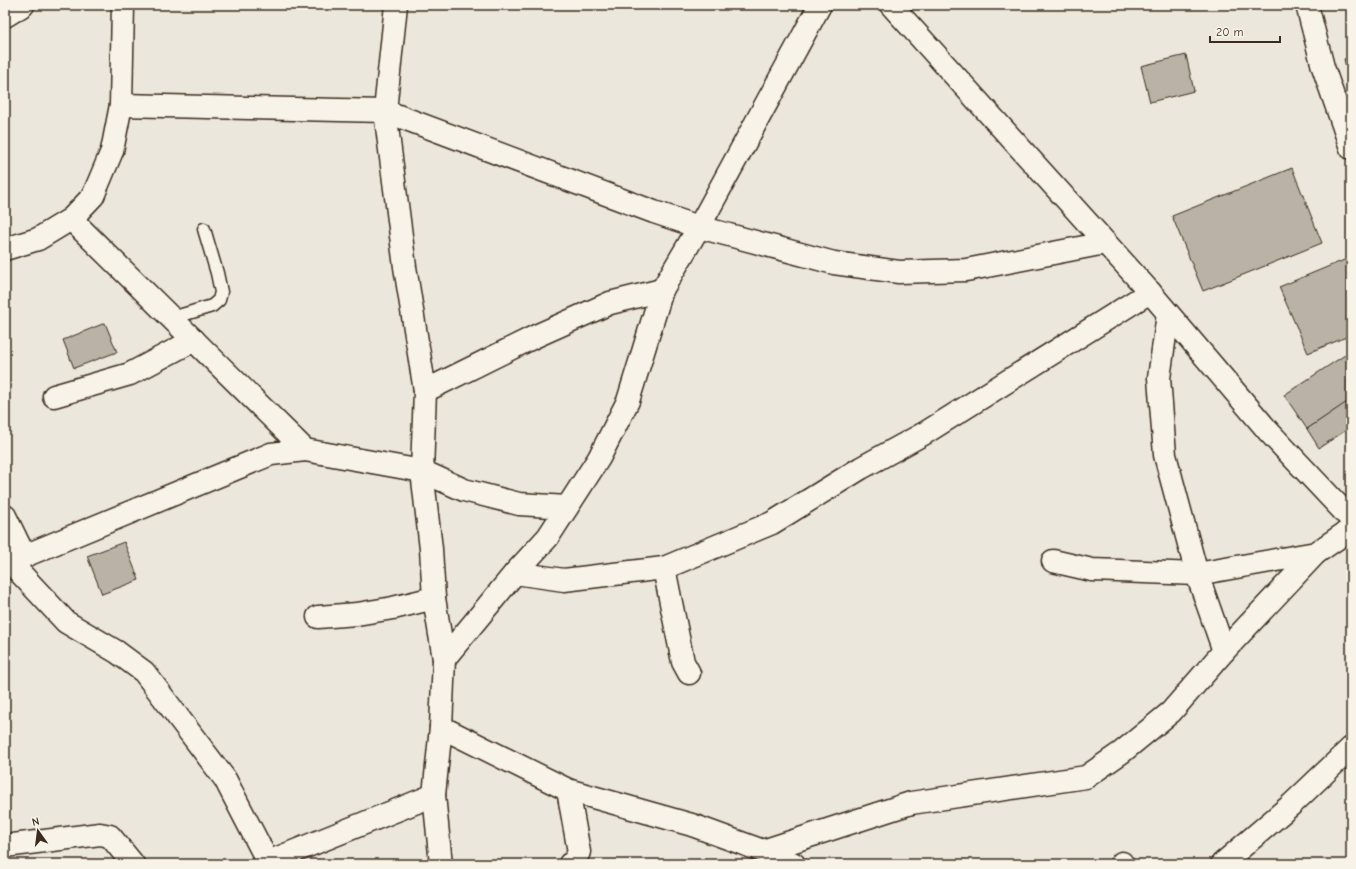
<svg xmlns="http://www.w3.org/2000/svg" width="1356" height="869" font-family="'Comic Neue',sans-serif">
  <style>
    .building { fill: #bab2a7; stroke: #3b2a1e }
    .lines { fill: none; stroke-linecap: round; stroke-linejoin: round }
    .service-casing { stroke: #3b2a1e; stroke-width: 15 }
    .minor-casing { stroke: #3b2a1e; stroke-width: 25 }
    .tertiary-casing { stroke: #3b2a1e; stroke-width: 25 }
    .service { stroke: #f7f3e8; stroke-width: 12 }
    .minor { stroke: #f7f3e8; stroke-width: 22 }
    .tertiary { stroke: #f7f3e8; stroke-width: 22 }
  </style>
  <rect width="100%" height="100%" fill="#ece7dc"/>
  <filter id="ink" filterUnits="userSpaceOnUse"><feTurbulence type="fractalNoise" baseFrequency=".025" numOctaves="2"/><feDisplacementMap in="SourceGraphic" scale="8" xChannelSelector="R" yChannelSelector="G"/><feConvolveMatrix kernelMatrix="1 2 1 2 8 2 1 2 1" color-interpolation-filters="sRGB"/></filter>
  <g filter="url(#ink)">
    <g class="building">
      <path d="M1186,55l8,36 -44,11 -9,-36z"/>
      <path d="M1351,57v26h-1l-6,-24z"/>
      <path d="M1292,168l30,75 -119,48 -31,-75z"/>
      <path d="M1349,258l2,6v71l-43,18 -29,-66z"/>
      <path d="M105,323l12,29 -43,16 -11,-28z"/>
      <path d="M1351,351v49l-44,29 -23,-34z"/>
      <path d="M1347,402l4,7v18l-32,21 -12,-19z"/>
      <path d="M124,542l15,38 -37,14 -15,-38z"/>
    </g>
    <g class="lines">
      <defs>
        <path id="service" d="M172,318l40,-12 7,-6 2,-8 -4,-19 -13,-44"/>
        <g id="minor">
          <path d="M396,5l-11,106 20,156 20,124 -3,80 9,78 3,49 10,61 -3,68 -7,68 7,69"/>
          <path d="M891,5l259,287 119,140 82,87"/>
          <path d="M1307,5l16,62 28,81"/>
          <path d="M121,105l264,6 269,101 45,15 135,36 65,9 67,-2 139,-27"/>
          <path d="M71,219l234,231"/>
          <path d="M5,249l33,-10 33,-20 22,-23 19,-45 9,-46 2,-100"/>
          <path d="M1168,314l-9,64 6,77 32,119 27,77"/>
          <path d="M425,391l111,-55 74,-33 52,-13"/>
          <path d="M54,396l76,-22 64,-34"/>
          <path d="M5,516l19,39"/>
          <path d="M1053,561l39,9 105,4 119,-21"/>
          <path d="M10,562l56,60 51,30 27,20 81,107 44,85"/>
          <path d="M5,564l266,-110 34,-4 117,21 42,19 55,14 48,3"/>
          <path d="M664,568l19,94 6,11"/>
          <path d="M515,573l49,7 100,-12 108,-45 89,-55 64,-35 225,-141"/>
          <path d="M318,617l39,-3 36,-6 41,-10"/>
          <path d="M444,659l71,-86 33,-36 51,-79 29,-57 34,-111 37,-63 121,-222"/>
          <path d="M441,727l127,63 124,35 71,26 31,13"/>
          <path d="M568,790l11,62 -5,10 -4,2"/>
          <path d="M5,846l95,-12 10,2 23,28"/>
          <path d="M763,851l148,-48 175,-26 36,-25 49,-40 53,-61 92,-98 35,-24"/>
          <path d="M263,864l171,-69"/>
          <path d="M1121,864l1,-1"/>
          <path d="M1222,864l69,-59 60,-57"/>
        </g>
        <path id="tertiary" d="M5,16l18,-11"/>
      </defs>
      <use href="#service" class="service-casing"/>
      <use href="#minor" class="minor-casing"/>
      <use href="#tertiary" class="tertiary-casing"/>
      <use href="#service" class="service"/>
      <use href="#minor" class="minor"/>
      <use href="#tertiary" class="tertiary"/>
    </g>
  </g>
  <rect width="1356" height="869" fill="none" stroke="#f7f3e8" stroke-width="20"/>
  <rect x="10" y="10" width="1336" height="849" fill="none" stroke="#3b2a1e" stroke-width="1.5" filter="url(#ink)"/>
  <g transform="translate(38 831) rotate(346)" stroke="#f7f3e8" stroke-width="3" paint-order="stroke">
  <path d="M0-3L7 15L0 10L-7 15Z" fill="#3b2a1e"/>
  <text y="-6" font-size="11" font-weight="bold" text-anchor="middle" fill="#3b2a1e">N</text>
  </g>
  <path d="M1210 36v6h70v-6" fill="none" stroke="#3b2a1e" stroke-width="2"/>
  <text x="1216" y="36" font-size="12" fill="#3b2a1e" stroke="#f7f3e8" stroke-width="3" paint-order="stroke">20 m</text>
</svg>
